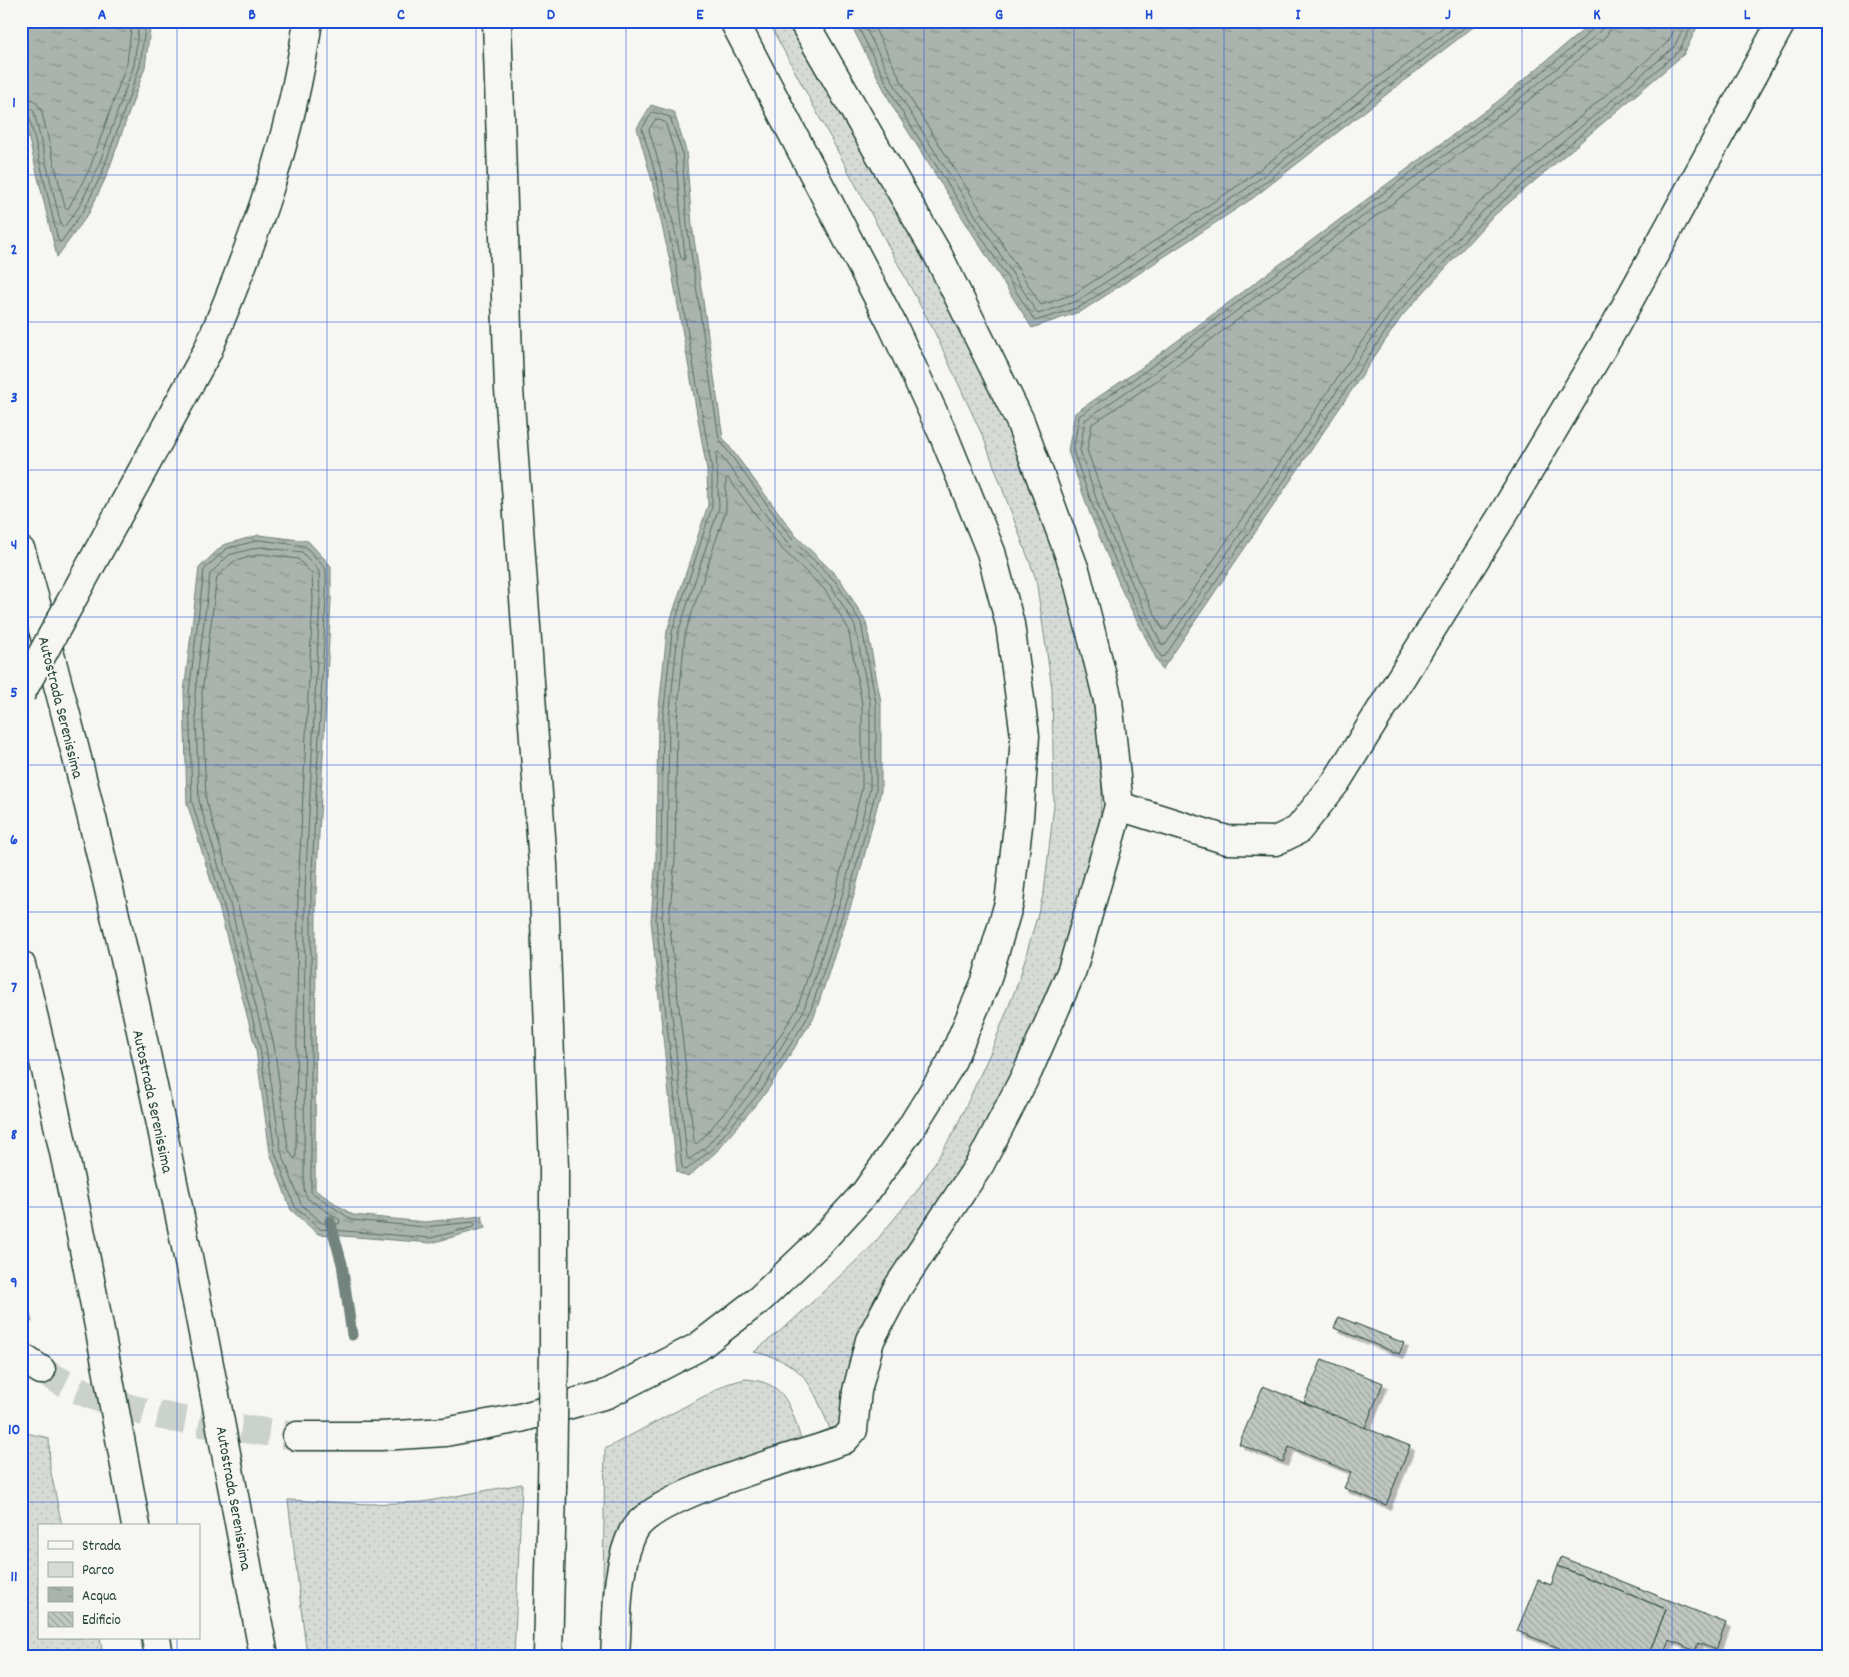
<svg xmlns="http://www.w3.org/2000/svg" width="1849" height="1677" font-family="Dekko,sans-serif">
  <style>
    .green { fill: url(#green-dots); stroke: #7a8c85 }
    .water { fill: url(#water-ripples); stroke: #72847d }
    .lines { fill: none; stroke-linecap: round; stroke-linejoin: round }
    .shore { stroke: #576c65; stroke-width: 1 }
    .stream { stroke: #72847d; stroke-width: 11 }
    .building { fill: url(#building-back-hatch); stroke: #1f3d34; filter: url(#shadow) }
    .highway-tunnel { stroke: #cbd1cc; stroke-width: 28; stroke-dasharray: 28 14; stroke-linecap: butt }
    .minor-casing { stroke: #1f3d34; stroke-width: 31 }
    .highway-casing { stroke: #1f3d34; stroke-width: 31 }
    .minor { stroke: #f6f6f2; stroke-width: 28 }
    .highway { stroke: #f6f6f2; stroke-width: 28 }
    .highway-bridge-casing { stroke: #1f3d34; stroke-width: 31; stroke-linecap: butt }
    .highway-bridge { stroke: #f6f6f2; stroke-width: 28 }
    .grid { fill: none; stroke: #1d4ed8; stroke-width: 1; stroke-opacity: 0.55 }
    .labels { text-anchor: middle; stroke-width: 4; stroke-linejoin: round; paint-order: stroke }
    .street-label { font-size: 16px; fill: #1f3d34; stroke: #f6f6f2 }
    .neatline { fill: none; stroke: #1d4ed8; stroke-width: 2 }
    .grid-label { font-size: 16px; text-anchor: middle; font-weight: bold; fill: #1d4ed8 }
  </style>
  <defs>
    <pattern id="green-dots" width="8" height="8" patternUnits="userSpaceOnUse" patternTransform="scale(1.25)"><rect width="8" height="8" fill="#d6dbd6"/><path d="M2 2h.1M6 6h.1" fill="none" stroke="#b7bdb8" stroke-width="1.8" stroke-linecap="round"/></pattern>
    <pattern id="water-ripples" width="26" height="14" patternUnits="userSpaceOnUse" patternTransform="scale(1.25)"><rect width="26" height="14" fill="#aab3ae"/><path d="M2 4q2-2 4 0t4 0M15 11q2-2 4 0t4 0" fill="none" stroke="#8a938e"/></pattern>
    <pattern id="building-back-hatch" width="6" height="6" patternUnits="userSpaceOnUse" patternTransform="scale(1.25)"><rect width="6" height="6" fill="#c1c8c3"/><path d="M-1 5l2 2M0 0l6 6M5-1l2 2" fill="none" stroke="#9ca49f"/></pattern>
    <filter id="shadow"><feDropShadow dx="4.5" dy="4.5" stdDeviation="0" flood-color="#0004"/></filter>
  </defs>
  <rect width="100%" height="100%" fill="#f6f6f2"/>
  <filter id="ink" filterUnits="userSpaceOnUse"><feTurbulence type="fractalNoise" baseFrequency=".02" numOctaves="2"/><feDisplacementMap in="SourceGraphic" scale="10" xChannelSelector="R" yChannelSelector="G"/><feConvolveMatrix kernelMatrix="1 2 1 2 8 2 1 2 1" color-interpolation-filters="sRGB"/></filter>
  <g filter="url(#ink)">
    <g class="green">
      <path d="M768,21h24l170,306 45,95 49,128 28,105 17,91 1,49 -4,43 -10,47 -42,121 -205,419 -5,4h-6c-19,-45 -24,-66 -76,-77l37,-30 81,-76 45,-55 37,-59 38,-83 27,-69 25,-88 10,-87 -2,-117 -16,-109 -52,-140 -49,-106z"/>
      <path d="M21,1274l11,48 -11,-7z"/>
      <path d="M745,1379c42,3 45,27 57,63l-132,45 -32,21 -36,148 3,-207 122,-65z"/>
      <path d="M21,1432l28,6 1,30 12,58h-23v112h61l3,18h-82z"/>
      <path d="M522,1484l-8,172h-207l-19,-156 81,4 54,-2z"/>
    </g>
    <g class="water">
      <path d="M21,21h130l-6,46 -38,108 -18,38 -32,44 -36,-151z"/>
      <path d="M849,21h632l-228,177 -171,113 -50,17 -138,-219z"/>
      <path d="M1594,21h106l-16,33 -193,164 -89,98 -240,354 -39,-77 -33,-79 -22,-63 7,-38 66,-45 356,-266z"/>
      <path d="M651,105l23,7 12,39 6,74 31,213 73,98 44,43 26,43 15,80v89l-28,108 -39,118 -47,74 -51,61 -28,25 -11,-5 -26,-252 5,-61 2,-142 9,-86 41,-126 -1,-35 -37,-209 -19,-84 -14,-49z"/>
      <path d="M259,535l49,6 23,25v34l-15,292 -1,298 38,25 72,7 57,-6 3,12 -54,15 -113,-9 -27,-24 -21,-57 -14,-103 -37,-143 -32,-104 -3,-111 15,-124 24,-23z"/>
    </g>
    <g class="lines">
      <g class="shore">
        <path d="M855,21l44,86 136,214 45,-14 170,-113 223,-173"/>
        <path d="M862,21l42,82 134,211 39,-13 169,-112 217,-168"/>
        <path d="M871,21l40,79 130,205 33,-11 168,-111 209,-162"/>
        <path d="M1597,21l-1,5 -18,17 -78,63 -356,266 -65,44 -6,35 22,61 33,79 33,66 4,-1 233,-343 90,-99 191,-163 15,-30"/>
        <path d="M1604,21l-3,9 -19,18 -78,63 -356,266 -63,43 -5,30 20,60 34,78 28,57 4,-1 227,-336 91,-98 190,-163 13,-26"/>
        <path d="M1611,21l-1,9 -5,7 -97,80 -355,266 -61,41 -5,26 20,57 33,78 23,45 4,-1 221,-326 90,-99 190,-162 11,-21"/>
        <path d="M21,96l13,4 7,9 24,98 3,2 22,-41 37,-105 5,-42"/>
        <path d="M21,104l8,2 5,6 27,113 3,2 15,-20 18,-37 37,-105 5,-44"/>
        <path d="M21,110l8,5 29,125 3,2 23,-32 18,-37 38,-107 6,-45"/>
        <path d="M653,112l17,5 12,35 5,74 32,213 73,100 44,43 25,41 15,80v87l-28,108 -39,117 -46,73 -51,61 -26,21 -4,-3 -26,-248 5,-60 2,-141 9,-86 40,-125v-37l-37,-210 -19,-84 -14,-47z"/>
        <path d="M656,119l9,3 10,31 10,104 -1,3 -3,-2 -19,-84 -13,-44z"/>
        <path d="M718,452l69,91 44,43 24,40 15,77v86l-28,107 -39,116 -45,72 -50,61 -18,14 -3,-2 -25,-238 5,-60 2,-141 9,-85 41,-126 -3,-53z"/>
        <path d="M728,478l53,70 44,42 23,38 14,76v84l-27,106 -38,115 -45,71 -50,59 -6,5 -2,-3 -25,-222 6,-59 2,-141 8,-85 41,-124v-30z"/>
        <path d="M260,540l45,6 21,23v31l-15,292v300l41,28 72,7 49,-5 2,2 -2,3 -42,11 -111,-9 -25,-22 -20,-55 -15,-104 -36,-142 -32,-104 -3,-109 15,-123 22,-21z"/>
        <path d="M260,547l42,5 17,19 1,29 -15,291 -1,299 4,9 32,21 -1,4 -17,-1 -21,-19 -20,-53 -15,-104 -36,-143 -31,-103 -4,-108 15,-119 19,-19z"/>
        <path d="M261,554l37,5 14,15 1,26 -15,291 -2,266 -2,2 -6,-11 -14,-103 -37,-143 -31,-102 -4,-107 15,-116 16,-15z"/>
      </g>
      <path class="stream" d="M330,1221l12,43 10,71"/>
    </g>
    <g class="building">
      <path d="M1339,1317l65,26 -5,11 -65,-26z"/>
      <path d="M1322,1359l61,24 -18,45 -61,-25z"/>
      <path d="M1263,1386l147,60 -24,59 -42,-17 7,-16 -62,-25 -6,15 -44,-18z"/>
      <path d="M1561,1557l165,66 -10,27 -18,-7 -3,8 -25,-11 -7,16h-15l18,-47 -108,-43z"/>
      <path d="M1558,1566l108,43 -18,47h-69l-62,-25 21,-51 13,5z"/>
    </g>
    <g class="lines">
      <path class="highway-tunnel" d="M41,1370c76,48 169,54 256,66"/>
      <defs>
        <g id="minor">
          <path d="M1119,806l108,34 48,1 23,-11 38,-48 166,-266 113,-190 167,-305"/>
          <path d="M615,1656c3,-41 0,-87 18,-124 18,-38 168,-76 211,-92l9,-10 4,-39 13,-51 28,-53 82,-123 48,-93 44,-101 47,-164 -11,-106 -32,-127 -56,-152 -82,-166 -135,-234"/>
        </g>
        <g id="highway">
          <path d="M497,21l12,368 34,475 11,304v181"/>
          <path d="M207,352c47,-111 84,-211 101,-331"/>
          <path d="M21,551c105,362 174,735 243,1105"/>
          <path d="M21,965c46,185 81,373 115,561"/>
          <path d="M21,1357l20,13"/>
          <path d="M297,1436h84l64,-4 75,-14 87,-24 91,-47 62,-48 60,-57 45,-49 44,-62 41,-66 36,-84 23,-78 10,-86 6,-81 -15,-112 -19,-72 -47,-116 -51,-110 -159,-305"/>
          <path d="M156,1638l3,18"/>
          <path d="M548,1656l4,-168"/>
        </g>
      </defs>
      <use href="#minor" class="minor-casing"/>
      <use href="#highway" class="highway-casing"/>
      <use href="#minor" class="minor"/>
      <use href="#highway" class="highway"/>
      <defs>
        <g id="highway-bridge">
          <path d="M21,693l186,-341"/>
          <path d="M552,1488l2,-139"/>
        </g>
      </defs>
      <use href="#highway-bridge" class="highway-bridge-casing"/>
      <use href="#highway-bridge" class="highway-bridge"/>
    </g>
  </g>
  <path class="grid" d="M177,21v1505M327,21v1635M476,21v1635M626,21v1635M775,21v1635M924,21v1635M1074,21v1635M1224,21v1635M1373,21v1635M1522,21v1635M1672,21v1635M21,175h1807M21,322h1807M21,470h1807M21,617h1807M21,765h1807M21,912h1807M21,1060h1807M21,1207h1807M21,1355h1807M21,1502h1807M177,1638v18"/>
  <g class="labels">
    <g class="street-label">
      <text transform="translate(62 707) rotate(76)" y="6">Autostrada Serenissima</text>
      <text transform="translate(154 1101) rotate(78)" y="6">Autostrada Serenissima</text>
      <text transform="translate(235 1498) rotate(80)" y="6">Autostrada Serenissima</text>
    </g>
  </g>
  <rect width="1849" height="1677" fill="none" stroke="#f6f6f2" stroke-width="55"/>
  <rect x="38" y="1524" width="162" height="115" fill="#f6f6f2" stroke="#a0aca6"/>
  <rect x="48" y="1541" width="25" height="8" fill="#f6f6f2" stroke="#a0aca6"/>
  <text x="82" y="1550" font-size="15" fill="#1f3d34">Strada</text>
  <rect x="48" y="1562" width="25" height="15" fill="#d6dbd6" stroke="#a0aca6"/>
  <text x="82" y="1574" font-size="15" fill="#1f3d34">Parco</text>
  <rect x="48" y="1587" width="25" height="15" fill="url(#water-ripples)" stroke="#a0aca6"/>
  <text x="82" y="1600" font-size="15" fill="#1f3d34">Acqua</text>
  <rect x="48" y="1612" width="25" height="15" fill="url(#building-back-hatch)" stroke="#a0aca6"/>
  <text x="82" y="1624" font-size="15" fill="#1f3d34">Edificio</text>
  <rect x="28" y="28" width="1794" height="1622" class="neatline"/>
  <g class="grid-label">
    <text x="102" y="19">A</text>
    <text x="252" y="19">B</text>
    <text x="401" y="19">C</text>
    <text x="551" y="19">D</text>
    <text x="700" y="19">E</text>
    <text x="850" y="19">F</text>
    <text x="999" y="19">G</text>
    <text x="1149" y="19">H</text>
    <text x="1298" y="19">I</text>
    <text x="1448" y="19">J</text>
    <text x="1597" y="19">K</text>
    <text x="1747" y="19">L</text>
    <text x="14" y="107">1</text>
    <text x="14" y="254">2</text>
    <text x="14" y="402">3</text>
    <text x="14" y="549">4</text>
    <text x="14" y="697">5</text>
    <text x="14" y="844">6</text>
    <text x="14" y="992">7</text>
    <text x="14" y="1139">8</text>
    <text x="14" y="1287">9</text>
    <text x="14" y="1434">10</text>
    <text x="14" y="1581">11</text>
  </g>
</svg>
